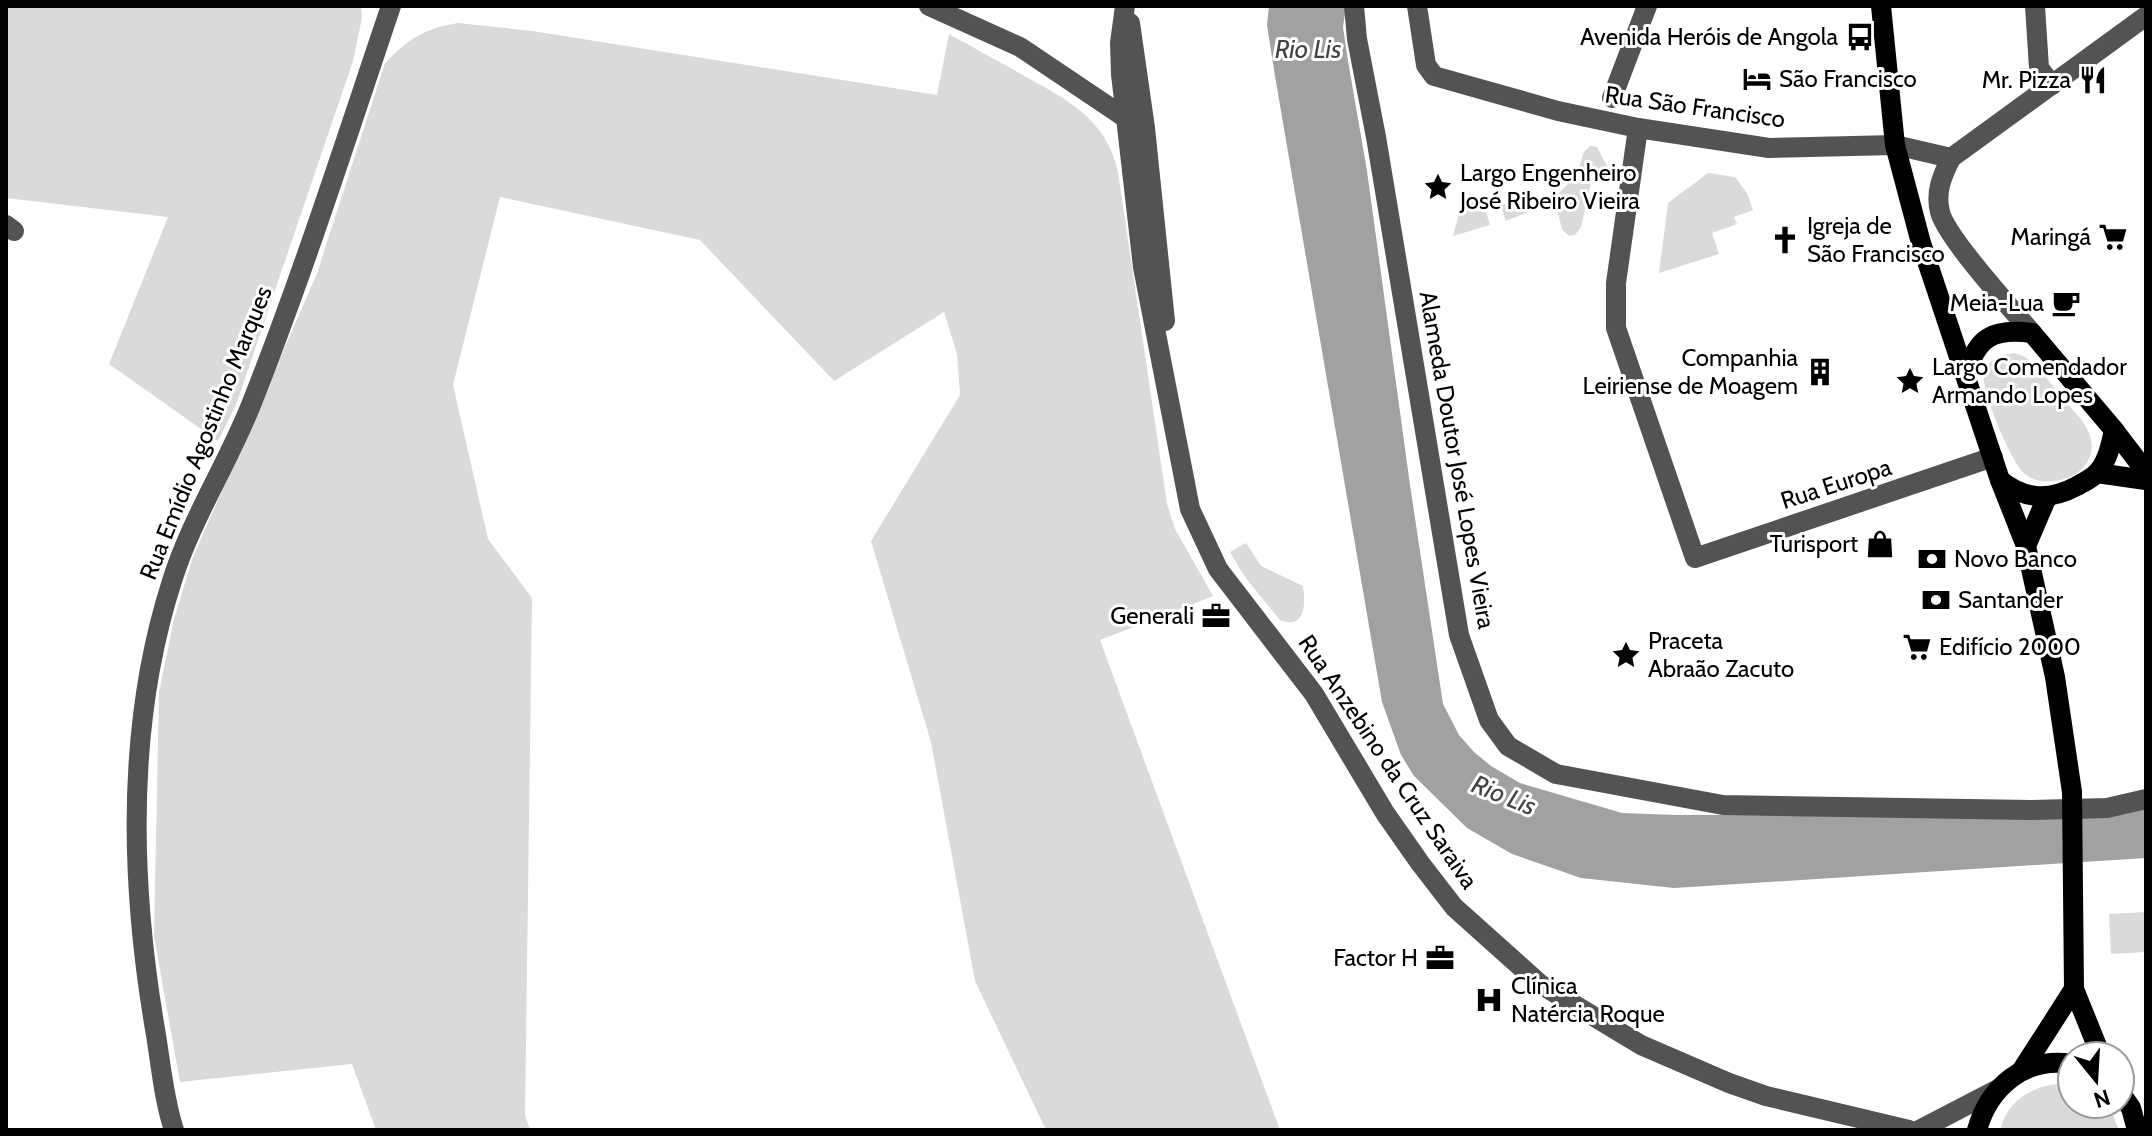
<svg xmlns="http://www.w3.org/2000/svg" width="2152" height="1136" font-family="Cabin,sans-serif">
  <style>
    .green { fill: #dadada }
    .water { fill: #a1a1a1 }
    .lines { fill: none; stroke-linecap: round; stroke-linejoin: round }
    .minor { stroke: #535353; stroke-width: 20 }
    .major { stroke: #000; stroke-width: 20 }
    .labels { text-anchor: middle; stroke-width: 6; stroke-linejoin: round; paint-order: stroke }
    .poi-label { font-size: 24px; fill: #000; stroke: #fff; text-anchor: start }
    .street-label { font-size: 24px; fill: #000; stroke: #fff }
    .water-label { font-size: 26px; font-style: italic; fill: #424242; stroke: #fff }
  </style>
  <rect width="100%" height="100%" fill="#fff"/>
  <g class="green">
    <path d="M6,6h355l1,12 -9,43 -117,344 -18,36 -109,-77 59,-147 -162,-19z"/>
    <path d="M458,23l74,8 405,64 12,-61c24,13 48,27 72,40 44,25 85,43 97,98l49,332 8,25 38,67 -113,44 180,490h-234l-71,-149 -44,-239 -60,-201 89,-146 -3,-41 -13,-42 -110,69 -134,-141 -200,-43 -47,188 35,154 44,59 -7,517 5,15h-154l-24,-66 -172,18 -26,-145 5,-245 15,-73 19,-62 123,-281 69,-213c25,-25 38,-34 73,-40z"/>
    <path d="M1590,146l7,1 12,23 -17,8 -11,49 -6,8 -6,1 -7,-7 -8,-31 22,-22 8,-24z"/>
    <path d="M1708,173l27,4 12,16 6,17 -19,7 3,7 -25,9 7,21 -60,19 9,-70z"/>
    <path d="M1464,195l18,4 8,26 -37,11z"/>
    <path d="M1540,202l2,4 -36,15 -6,-17z"/>
    <path d="M2013,353c20,3 33,25 45,40 16,19 44,41 30,68 -5,9 -13,15 -24,18 -13,4 -29,4 -40,-6 -13,-11 -45,-87 -40,-101 4,-13 18,-17 29,-19z"/>
    <path d="M1246,543l15,23 42,20c3,18 2,44 -23,34l-35,-43 -15,-25z"/>
    <path d="M2146,912v40l-35,2 -2,-40z"/>
    <path d="M2065,1083l7,2v19h33l8,11 6,15h-119c8,-32 35,-45 65,-47z"/>
  </g>
  <path class="water" d="M1269,6h77l-3,21 5,34 19,110 43,314 33,219 16,31 15,17 17,14 29,17 102,30 54,2h364l106,-11v54l-472,30 -93,-10 -69,-24 -45,-26 -53,-52 -13,-21 -19,-53 -107,-626 -8,-51z"/>
  <g class="lines">
    <g class="minor">
      <path d="M929,6l91,41 113,76"/>
      <path d="M1125,6l-5,37 1,31 22,193 47,242 28,60 96,125 71,119 35,50 34,44 86,77 101,61 88,38 37,13 143,34"/>
      <path d="M1354,6l3,33 19,98 83,498 30,85 19,26 48,28 167,31 308,5 76,-2 39,-9"/>
      <path d="M1417,6l9,59 8,11 124,35 80,17 131,20 126,-3 56,13"/>
      <path d="M2035,6l4,62 13,17"/>
      <path d="M1130,23l15,105 20,193"/>
      <path d="M1612,98l35,-92"/>
      <path d="M1638,128l-22,155v45l79,230 298,-101"/>
      <path d="M6,225l8,6"/>
      <path d="M2032,333c-20,-24 -86,-96 -92,-121 -5,-20 2,-36 11,-54l195,-142"/>
      <path d="M174,1130c-10,-30 -13,-64 -18,-95 -26,-150 -31,-308 16,-454 19,-61 55,-116 79,-176 52,-131 95,-266 140,-399"/>
      <path d="M1919,1130l77,-40"/>
    </g>
    <g class="major">
      <path d="M1881,6l14,139 26,98 79,237 26,66 29,131 17,115 2,197 27,67"/>
      <path d="M1966,376c10,-39 27,-48 66,-43l82,97 32,42"/>
      <path d="M2097,473l49,7"/>
      <path d="M2000,480c25,20 49,21 77,6 7,-4 16,-8 21,-14 10,-12 13,-28 16,-42"/>
      <path d="M2026,546l21,-49"/>
      <path d="M2022,1070l52,-81"/>
      <path d="M2120,1092l11,16 6,22"/>
      <path d="M1977,1130c12,-43 48,-74 95,-66"/>
    </g>
  </g>
  <defs>
    <symbol id="bus-bare" viewBox="-9 -9 18 18"><path d="M-5-6H5V4H4V6H2V4H-2V6H-4V4H-5ZM-3.5-4V0h7V-4ZM-3.5 1.2v1.5H-2V1.2ZM2 1.2v1.5H3.5V1.2Z" fill="#000" stroke="#fff" stroke-width="2.5" paint-order="stroke"/></symbol>
    <symbol id="hotel-bare" viewBox="-9 -9 18 18"><path d="M-6-4.5h1.5V1H6V5H4.5V3h-9V5H-6ZM-4 0a1.8 1.8 0 1 1 3.6 0ZM.5 0V-2.5h3Q6-2.5 6 0Z" fill="#000" stroke="#fff" stroke-width="2.5" paint-order="stroke"/></symbol>
    <symbol id="restaurant-bare" viewBox="-9 -9 18 18"><path d="M-5-6h1v4h1v-4h1v4h1v-4h1v5L-1.5 .5V6h-2V.5L-5-1ZM5-6V6H3V1.5H1.5Q1.5-4 5-6Z" fill="#000" stroke="#fff" stroke-width="2.5" paint-order="stroke"/></symbol>
    <symbol id="sight-bare" viewBox="-9 -9 18 18"><path d="M0-6L1.8-2.2L6-1.7L2.9 1.2L3.7 5.4L0 3.3L-3.7 5.4L-2.9 1.2L-6-1.7L-1.8-2.2Z" fill="#000" stroke="#fff" stroke-width="2.5" paint-order="stroke"/></symbol>
    <symbol id="supermarket-bare" viewBox="-9 -9 18 18"><path d="M-6-5.5h2.5l.6 2H6L4.5 2H-2.5L-4.4-4H-6ZM-1.5 3.2a1.3 1.3 0 1 0 .1 0ZM3 3.2a1.3 1.3 0 1 0 .1 0Z" fill="#000" stroke="#fff" stroke-width="2.5" paint-order="stroke"/></symbol>
    <symbol id="church-bare" viewBox="-9 -9 18 18"><path d="M-1.2-6h2.4v3.5h3.3v2.4h-3.3V6h-2.4V-.1h-3.3v-2.4h3.3Z" fill="#000" stroke="#fff" stroke-width="2.5" paint-order="stroke"/></symbol>
    <symbol id="cafe-bare" viewBox="-9 -9 18 18"><path d="M-5.5-4.5H6V0H3Q3 3.5 0 3.5H-2.5Q-5.5 3.5-5.5 0ZM3-3.2v2h1.7v-2ZM-6 4.5H4V6H-6Z" fill="#000" stroke="#fff" stroke-width="2.5" paint-order="stroke"/></symbol>
    <symbol id="building-bare" viewBox="-9 -9 18 18"><path d="M-4-6H4V6H1V3H-1V6H-4ZM-2.5-4.3h1.7v1.8h-1.7ZM.8-4.3h1.7v1.8H.8ZM-2.5-1h1.7V.8h-1.7ZM.8-1h1.7V.8H.8Z" fill="#000" stroke="#fff" stroke-width="2.5" paint-order="stroke"/></symbol>
    <symbol id="shop-bare" viewBox="-9 -9 18 18"><path d="M-5-2.5h2.3a2.7 3.5 0 0 1 5.4 0H5L5.5 6h-11ZM-1.5-2.5h3a1.5 2.3 0 0 0-3 0Z" fill="#000" stroke="#fff" stroke-width="2.5" paint-order="stroke"/></symbol>
    <symbol id="bank-bare" viewBox="-9 -9 18 18"><path d="M-6-4H6V4H-6ZM0-2.3a2.3 2.3 0 1 0 0 4.6a2.3 2.3 0 1 0 0-4.6Z" fill="#000" stroke="#fff" stroke-width="2.5" paint-order="stroke"/></symbol>
    <symbol id="office-bare" viewBox="-9 -9 18 18"><path d="M-6-3h4V-5.5h4V-3h4V5H-6ZM-1-4.5V-3h2v-1.5ZM-6 0V1H6V0Z" fill="#000" stroke="#fff" stroke-width="2.5" paint-order="stroke"/></symbol>
    <symbol id="hospital-bare" viewBox="-9 -9 18 18"><path d="M-5-5h3v3.5h4V-5h3V5h-3V1.5h-4V5h-3Z" fill="#000" stroke="#fff" stroke-width="2.5" paint-order="stroke"/></symbol>
  </defs>
  <g fill-rule="evenodd">
    <use href="#bus-bare" x="1840" y="17" width="40" height="40"/>
    <use href="#hotel-bare" x="1737" y="59" width="40" height="40"/>
    <use href="#restaurant-bare" x="2073" y="60" width="40" height="40"/>
    <use href="#sight-bare" x="1418" y="167" width="40" height="40"/>
    <use href="#supermarket-bare" x="2093" y="217" width="40" height="40"/>
    <use href="#church-bare" x="1765" y="220" width="40" height="40"/>
    <use href="#cafe-bare" x="2046" y="283" width="40" height="40"/>
    <use href="#building-bare" x="1800" y="352" width="40" height="40"/>
    <use href="#sight-bare" x="1890" y="361" width="40" height="40"/>
    <use href="#shop-bare" x="1860" y="524" width="40" height="40"/>
    <use href="#bank-bare" x="1912" y="539" width="40" height="40"/>
    <use href="#bank-bare" x="1916" y="580" width="40" height="40"/>
    <use href="#office-bare" x="1196" y="596" width="40" height="40"/>
    <use href="#supermarket-bare" x="1897" y="627" width="40" height="40"/>
    <use href="#sight-bare" x="1606" y="635" width="40" height="40"/>
    <use href="#office-bare" x="1420" y="938" width="40" height="40"/>
    <use href="#hospital-bare" x="1469" y="980" width="40" height="40"/>
  </g>
  <g class="labels">
    <g class="poi-label">
      <text x="1838" y="45" text-anchor="end">Avenida Heróis de Angola</text>
      <text x="1779" y="87">São Francisco</text>
      <text x="2071" y="88" text-anchor="end">Mr. Pizza</text>
      <text x="1460" y="181">Largo Engenheiro<tspan x="1460" dy="28">José Ribeiro Vieira</tspan></text>
      <text x="1807" y="234">Igreja de<tspan x="1807" dy="28">São Francisco</tspan></text>
      <text x="2091" y="245" text-anchor="end">Maringá</text>
      <text x="2044" y="311" text-anchor="end">Meia-Lua</text>
      <text x="1798" y="366" text-anchor="end">Companhia<tspan x="1798" dy="28">Leiriense de Moagem</tspan></text>
      <text x="1932" y="375">Largo Comendador<tspan x="1932" dy="28">Armando Lopes</tspan></text>
      <text x="1858" y="552" text-anchor="end">Turisport</text>
      <text x="1954" y="567">Novo Banco</text>
      <text x="1958" y="608">Santander</text>
      <text x="1194" y="624" text-anchor="end">Generali</text>
      <text x="1648" y="649">Praceta<tspan x="1648" dy="28">Abraão Zacuto</tspan></text>
      <text x="1939" y="655">Edifício 2000</text>
      <text x="1418" y="966" text-anchor="end">Factor H</text>
      <text x="1511" y="994">Clínica<tspan x="1511" dy="28">Natércia Roque</tspan></text>
    </g>
    <g class="street-label">
      <text transform="translate(1695 107) rotate(8)" y="8">Rua São Francisco</text>
      <text transform="translate(206 433) rotate(-68)" y="8">Rua Emídio Agostinho Marques</text>
      <text transform="translate(1457 460) rotate(80)" y="8">Alameda Doutor José Lopes Vieira</text>
      <text transform="translate(1836 484) rotate(-18)" y="8">Rua Europa</text>
      <text transform="translate(1388 762) rotate(56)" y="8">Rua Anzebino da Cruz Saraiva</text>
    </g>
    <g class="water-label">
      <text x="1308" y="58">Rio Lis</text>
      <text transform="translate(1504 795) rotate(22)" y="9">Rio Lis</text>
    </g>
  </g>
  <rect width="2152" height="1136" fill="none" stroke="#000000" stroke-width="16"/>
  <g transform="translate(2096 1080) rotate(162)"><circle r="38" fill="#ffffff" stroke="#999999" stroke-width="2"/>
  <path d="M0-6L14 30L0 20L-14 30Z" fill="#000000"/>
  <text y="-12" font-size="22" font-weight="bold" text-anchor="middle" fill="#000000">N</text>
  </g>
</svg>
